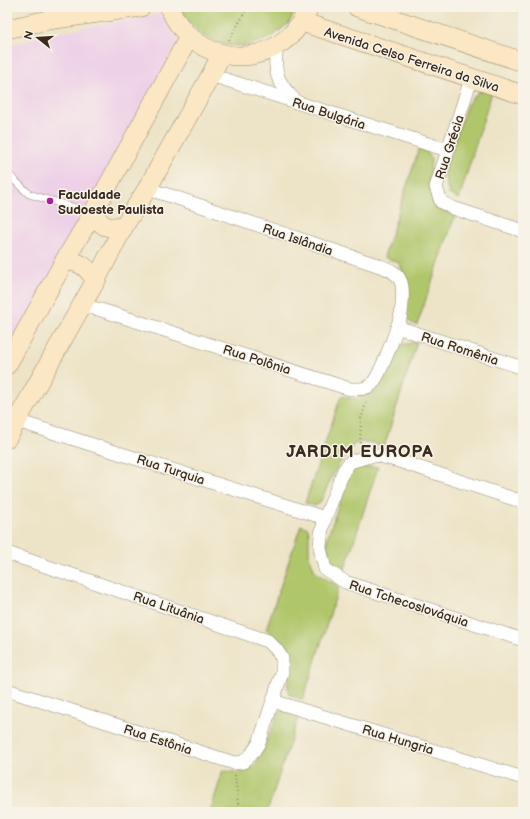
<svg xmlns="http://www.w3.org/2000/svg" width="530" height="819" font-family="'Balsamiq Sans',sans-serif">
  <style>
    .built { fill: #eed0e7 }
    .green { fill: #b0c66b; stroke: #767844 }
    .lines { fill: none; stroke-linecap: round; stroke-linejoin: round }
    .lane-casing { stroke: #948772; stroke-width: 8 }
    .street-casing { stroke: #948772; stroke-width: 14 }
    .secondary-casing { stroke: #948772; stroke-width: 20 }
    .path { stroke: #948772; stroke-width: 2; stroke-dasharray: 1 3; stroke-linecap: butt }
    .lane { stroke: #fff; stroke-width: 7 }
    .street { stroke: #fff; stroke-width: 13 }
    .secondary { stroke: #fbe7c3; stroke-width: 19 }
    .poi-dot { fill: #b5179e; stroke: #f7f3e8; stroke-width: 1.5 }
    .labels { text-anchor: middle; stroke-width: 3; stroke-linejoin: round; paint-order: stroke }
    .street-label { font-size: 13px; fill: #3b2a1e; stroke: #f7f3e8 }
    .poi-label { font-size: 13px; font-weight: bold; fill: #3b2a1e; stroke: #f7f3e8; text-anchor: start }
    .district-label { font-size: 17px; font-weight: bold; letter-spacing: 1px; fill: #3b2a1e; stroke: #f7f3e8 }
  </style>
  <rect width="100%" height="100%" fill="#f7f3e8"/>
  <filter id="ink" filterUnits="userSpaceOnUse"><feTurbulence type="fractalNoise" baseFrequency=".025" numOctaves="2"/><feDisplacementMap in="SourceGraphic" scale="8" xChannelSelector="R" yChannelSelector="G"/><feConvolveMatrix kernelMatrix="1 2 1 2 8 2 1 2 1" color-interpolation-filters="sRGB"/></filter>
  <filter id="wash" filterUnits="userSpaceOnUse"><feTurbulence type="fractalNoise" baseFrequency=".012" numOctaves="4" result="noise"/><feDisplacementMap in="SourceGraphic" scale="16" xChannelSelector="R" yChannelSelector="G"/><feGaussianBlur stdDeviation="0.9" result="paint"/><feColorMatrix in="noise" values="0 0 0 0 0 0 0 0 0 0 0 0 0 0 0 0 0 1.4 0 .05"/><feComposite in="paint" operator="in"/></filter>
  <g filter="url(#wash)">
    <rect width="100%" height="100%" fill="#ede4c7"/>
    <path class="built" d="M163,13l10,20 6,8 -172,315v-310l44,-12z"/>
    <g class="green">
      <path d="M180,7h117l-8,16 -19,15 -24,8 -23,-1 -21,-10 -16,-16z"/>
      <path d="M480,90l12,2 -33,107 -10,-5 -5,-21 23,-69z"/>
      <path d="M419,148l10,6 2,6 -2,25 3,16 7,8 16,7 -38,109 -7,-3 -4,-6 -2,-42 -5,-11 -15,-6z"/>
      <path d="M417,342l-33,105 -15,-5h-9l-6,2 -12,16 -9,14 -13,29 -5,3 -10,-3 36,-107 13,3 21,-7 8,-9 17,-38z"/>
      <path d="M361,467h17l-35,108 -12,-12 -5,-21 22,-65c3,-6 6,-9 13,-10z"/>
      <path d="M301,525l7,3 1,5v23l6,15 4,4 20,11 -36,114 -14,-6 -6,-51 -17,-14z"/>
      <path d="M284,710l15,5 -32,97h-57l13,-42c16,4 24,4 35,-9l21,-49z"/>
    </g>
  </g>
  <g filter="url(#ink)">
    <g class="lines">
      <defs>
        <path id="lane" d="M7,172l6,7 16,15 63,19"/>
        <g id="street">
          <path d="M277,47c-4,25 0,36 19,54"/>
          <path d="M211,75l236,75"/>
          <path d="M471,79l-35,108 5,15 12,6 70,23"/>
          <path d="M82,305l19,5 249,79c8,0 14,1 21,-4 9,-8 27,-58 30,-71 1,-8 3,-28 -1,-34 -3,-8 -12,-11 -20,-14l-212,-71 -21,-6"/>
          <path d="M397,327l126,41"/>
          <path d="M17,421l308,97"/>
          <path d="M523,502l-124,-41 -24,-6 -12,3 -13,4 -6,8 -19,48 -4,16 -1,14 5,21 20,13 178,58"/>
          <path d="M7,553l261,88 8,8 6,9v15l-23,70 -8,12 -8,7 -9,1 -227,-73"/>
          <path d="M273,701l250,77"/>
        </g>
        <g id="secondary">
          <path d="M169,7c5,11 11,22 21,30 41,35 99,20 119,-30"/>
          <path d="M357,7l166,55"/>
          <path d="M302,22l221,73"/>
          <path d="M7,29l41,-9 93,-13"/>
          <path d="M93,213c11,16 13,15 31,13"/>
          <path d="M65,260c18,3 20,6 31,20"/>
          <path d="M7,365l58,-105 28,-47 96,-176"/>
          <path d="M7,438l89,-158 28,-54 23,-37 64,-114 10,-20"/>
        </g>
      </defs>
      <use href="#lane" class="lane-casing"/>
      <use href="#street" class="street-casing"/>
      <use href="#secondary" class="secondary-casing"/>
      <g class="path">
        <path d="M229,40l19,-33"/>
        <path d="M364,445l-4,-3 1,-23 6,-19"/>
        <path d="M235,775l4,37"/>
      </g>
      <use href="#lane" class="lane"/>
      <use href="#street" class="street"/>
      <use href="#secondary" class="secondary"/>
    </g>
  </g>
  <circle class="poi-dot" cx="50" cy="201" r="4"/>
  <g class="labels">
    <g class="street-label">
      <text transform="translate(412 59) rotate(18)" y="5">Avenida Celso Ferreira da Silva</text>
      <text transform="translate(329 113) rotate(18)" y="5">Rua Bulgária</text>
      <text transform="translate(449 147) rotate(-72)" y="5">Rua Grécia</text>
      <text transform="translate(298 239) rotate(19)" y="5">Rua Islândia</text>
      <text transform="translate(460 348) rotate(18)" y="5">Rua Romênia</text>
      <text transform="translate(257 359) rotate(18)" y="5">Rua Polônia</text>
      <text transform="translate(171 469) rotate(18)" y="5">Rua Turquia</text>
      <text transform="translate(409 603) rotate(18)" y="5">Rua Tchecoslováquia</text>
      <text transform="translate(169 607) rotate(19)" y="5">Rua Lituânia</text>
      <text transform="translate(158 739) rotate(18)" y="5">Rua Estônia</text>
      <text transform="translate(398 739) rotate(17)" y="5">Rua Hungria</text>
    </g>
    <g class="poi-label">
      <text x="58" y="199">Faculdade<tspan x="58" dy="15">Sudoeste Paulista</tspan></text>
    </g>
    <g class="district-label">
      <text x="360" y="457">JARDIM EUROPA</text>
    </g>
  </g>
  <rect width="530" height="819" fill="none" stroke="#f7f3e8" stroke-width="24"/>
  <g transform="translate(38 38) rotate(287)" stroke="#f7f3e8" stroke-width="3" paint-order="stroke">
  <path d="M0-3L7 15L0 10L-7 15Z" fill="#3b2a1e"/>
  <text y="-6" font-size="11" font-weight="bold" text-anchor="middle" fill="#3b2a1e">N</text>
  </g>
</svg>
